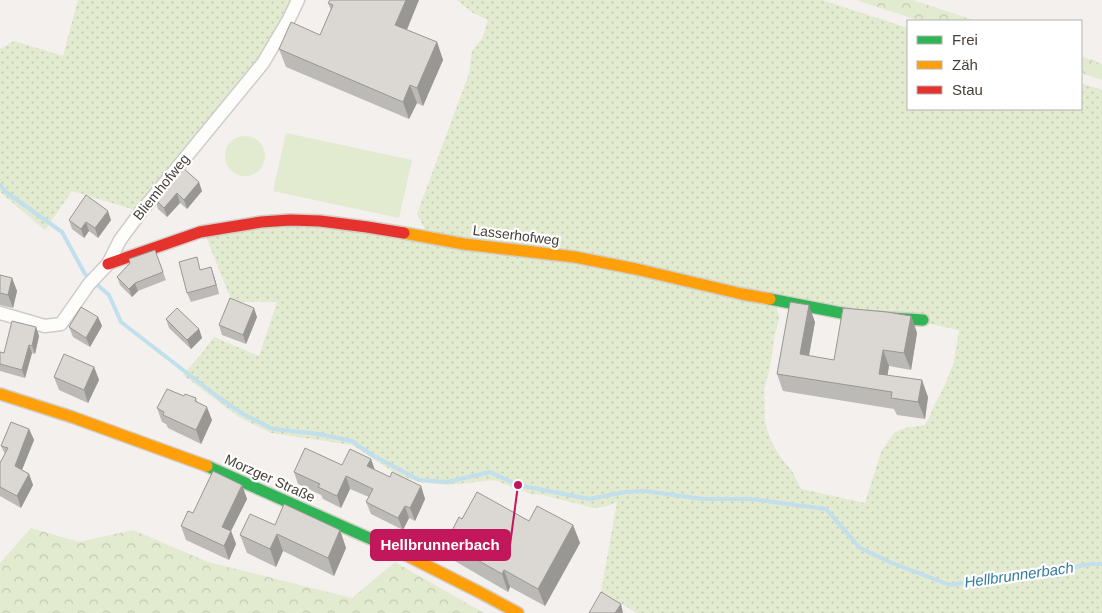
<svg xmlns="http://www.w3.org/2000/svg" width="1102" height="613" font-family="Helvetica,sans-serif">
  <style>
    .grass { fill: url(#grass-dots); fill-rule: evenodd }
    .forest { fill: url(#forest-crowns) }
    .park { fill: #e2eacf }
    .lines { fill: none; stroke-linecap: round; stroke-linejoin: round }
    .stream { stroke: #c1dfed; stroke-width: 4 }
    .street-casing { stroke: #cfccc9; stroke-width: 15 }
    .fast-casing { stroke: #d2cdc5; stroke-width: 14 }
    .slow-casing { stroke: #d2cdc5; stroke-width: 14 }
    .jam-casing { stroke: #d2cdc5; stroke-width: 14 }
    .street { stroke: #fdfdfc; stroke-width: 12 }
    .fast { stroke: #30b455; stroke-width: 11 }
    .slow { stroke: #ff9f0a; stroke-width: 11 }
    .jam { stroke: #e5322d; stroke-width: 11 }
    .wall { fill: #bcbab6 }
    .shaded-wall { fill: #999794 }
    .building { fill: #dbd8d4; stroke: #999794 }
    .labels { text-anchor: middle; stroke-width: 4.5; stroke-linejoin: round; paint-order: stroke }
    .street-label { font-size: 14px; fill: #494139; stroke: #fff }
    .water-label { font-size: 15px; font-style: italic; fill: #337ba0; stroke: #fff }
    .leader { fill: none; stroke: #c2185b; stroke-width: 2 }
    .callout-dot { fill: #c2185b; stroke: #fff; stroke-width: 2 }
    .callout { fill: #c2185b; stroke: #c2185b; stroke-width: 2 }
    .callout-label { font-size: 15px; text-anchor: middle; font-weight: bold; fill: #fff }
  </style>
  <defs>
    <pattern id="grass-dots" width="8" height="8" patternUnits="userSpaceOnUse" patternTransform="scale(1.25)"><rect width="8" height="8" fill="#e2eacf"/><path d="M2 2h.1M6 6h.1" fill="none" stroke="#c3cab2" stroke-width="1.8" stroke-linecap="round"/></pattern>
    <pattern id="forest-crowns" width="20" height="18" patternUnits="userSpaceOnUse" patternTransform="scale(1.25)"><rect width="20" height="18" fill="#e2eacf"/><path d="M2 6a3 3 0 1 1 6 0M12 15a3 3 0 1 1 6 0" fill="none" stroke="#c3cab2"/></pattern>
  </defs>
  <rect width="100%" height="100%" fill="#f3f0ed"/>
  <g class="grass">
    <path d="M78,0h216l-41,69 -118,141 -63,-19 -27,39 -45,-38v-143l14,-8 49,15z"/>
    <path d="M457,0h365l86,28v81h173v-26l21,7v523h-465l-36,-21 16,-90 -10,4 -13,2 -51,-13 -12,-1 -37,-14 -47,5 -28,-3 -21,-7 -46,-30 -81,-12 -32,-16 -56,-42 20,-23 11,-15 45,19 18,-54h-45l-27,-68 53,-9 167,4 -8,-15 52,-140 3,-23 10,-12 6,-19 -15,-7zM776,304l150,19 33,7 -5,32 -9,23 -12,23 -4,10 -4,7 -20,3 -11,5 -13,19 -16,51 -64,-14 -9,-18 -11,-13 -10,-17 -6,-18 -1,-33 6,-23 4,-28 5,-21z"/>
  </g>
  <g class="forest">
    <path d="M856,0h57l63,21h-55z"/>
    <path d="M1081,56l21,8v16l-21,-7z"/>
    <path d="M31,528l48,14 54,-12 75,32 144,36 43,-36 89,51h-484v-50z"/>
  </g>
  <g class="park">
    <path d="M286,133l126,27 -13,58 -126,-27z"/>
    <circle cx="245" cy="156" r="20"/>
  </g>
  <g class="lines">
    <path class="stream" d="M0,185l6,7 56,40 23,42 24,21 12,27 97,75 25,17 30,15 46,5 33,7 20,14 47,25 28,2 43,-10 28,13 71,14 37,-7 19,-1 58,8h48l75,10 34,39 32,15 58,22 143,-21h9"/>
    <defs>
      <path id="street" d="M0,313l45,13 16,-2 28,-40 19,-20 12,-24 20,-27 123,-150 26,-44 9,-19"/>
      <g id="fast">
        <path d="M770,299l87,17 66,4"/>
        <path d="M207,466l191,85"/>
      </g>
      <g id="slow">
        <path d="M404,233l60,11 111,13 61,12 106,25 28,5"/>
        <path d="M0,394l72,23 135,49"/>
        <path d="M398,551l83,42 37,20"/>
      </g>
      <path id="jam" d="M108,264l92,-32 61,-10 29,-2 30,1 47,6 37,6"/>
    </defs>
    <use href="#street" class="street-casing"/>
    <use href="#fast" class="fast-casing"/>
    <use href="#slow" class="slow-casing"/>
    <use href="#jam" class="jam-casing"/>
    <use href="#street" class="street"/>
    <use href="#fast" class="fast"/>
    <use href="#slow" class="slow"/>
    <use href="#jam" class="jam"/>
  </g>
  <g class="wall">
    <path d="M328,3l79,27 30,12 6,18 -20,46 -6,-3 -8,16 -123,-52 -7,-18 41,-14 11,-25z"/>
    <path d="M183,168l19,23 -15,18 -7,-6 -13,14 -9,-8 -3,-10z"/>
    <path d="M69,220h42l-13,18 -9,-7 -5,7 -12,-9z"/>
    <path d="M155,250l11,30 -28,11 -6,6 -12,-12 -3,-8z"/>
    <path d="M0,275l12,3 5,13 -4,17 -13,-3z"/>
    <path d="M214,276l5,18 -28,8 -4,-9z"/>
    <path d="M911,316l6,17 -6,37 -22,-4 -2,9 41,22 -3,22 -28,-4 -3,-6 -111,-18 -6,-17 38,-52 -6,34 25,4z"/>
    <path d="M98,317l4,9 -12,21 -17,-10 -4,-10z"/>
    <path d="M257,317l-11,27 -24,-9 -3,-10z"/>
    <path d="M166,319l33,10 3,9 -11,11 -22,-21z"/>
    <path d="M36,327l3,9 -4,18 -3,-1 -7,25 -25,-7v-19l4,1z"/>
    <path d="M94,367l5,13 -11,23 -29,-13 -5,-13z"/>
    <path d="M184,396l12,2 1,4 15,18 -11,24 -33,-16 -2,-4 -4,-2 -5,-14z"/>
    <path d="M29,429l5,11 -12,30 7,4 4,11 -12,23 -21,-12v-33l5,-9 -4,-8z"/>
    <path d="M371,459l4,11 15,7 31,9 4,13 -10,22 -6,-3 -6,12 -32,-16 -5,-12 3,-5 -19,-8 -9,19 -18,-9 -2,-4 -23,-11 -4,-12 48,-7z"/>
    <path d="M242,485l5,14 -16,32 5,13 -7,16 -43,-20 -5,-14 12,-13z"/>
    <path d="M462,519l67,2 44,4 7,18 -35,63 -35,-19 -2,5 -55,-32 -7,-18z"/>
    <path d="M275,525l65,5 6,18 -12,28 -51,-25 -7,16 -29,-14 -7,-18z"/>
  </g>
  <g class="shaded-wall">
    <path d="M406,0h13l-17,42 -7,-17z"/>
    <path d="M437,42l6,18 -20,46 -6,-18z"/>
    <path d="M410,85l7,18 -8,16 -6,-17z"/>
    <path d="M199,182l3,9 -15,18 -3,-9z"/>
    <path d="M177,193l3,10 -13,14 -3,-9z"/>
    <path d="M108,211l3,9 -13,18 -3,-10z"/>
    <path d="M86,222l3,9 -5,7 -3,-9z"/>
    <path d="M211,267l3,9 5,18 -3,-9z"/>
    <path d="M12,278l5,13 -4,17 -5,-13z"/>
    <path d="M135,283l3,8 -6,6 -3,-8z"/>
    <path d="M809,305l6,17 -9,49 -6,-17z"/>
    <path d="M254,308l3,9 -11,27 -3,-9z"/>
    <path d="M911,316l6,17 -6,37 -7,-17z"/>
    <path d="M98,317l4,9 -12,21 -4,-9z"/>
    <path d="M36,327l3,9 -4,18 -3,-8z"/>
    <path d="M199,329l3,9 -11,11 -4,-9z"/>
    <path d="M29,345l3,8 -7,25 -3,-8z"/>
    <path d="M883,350l6,16 -4,25 -6,-17z"/>
    <path d="M94,367l5,13 -11,23 -4,-13z"/>
    <path d="M922,380l6,17 -3,22 -7,-17z"/>
    <path d="M207,407l5,13 -11,24 -5,-14z"/>
    <path d="M29,429l5,11 -15,37 -4,-11z"/>
    <path d="M371,459l4,12 -8,-5z"/>
    <path d="M29,474l4,11 -12,23 -4,-12z"/>
    <path d="M346,476l4,13 -9,19 -4,-12z"/>
    <path d="M242,485l5,14 -16,32 5,13 -7,16 -5,-14 -2,-19z"/>
    <path d="M421,486l4,13 -10,22 -5,-13z"/>
    <path d="M405,506l4,12 -6,12 -5,-12z"/>
    <path d="M573,525l7,18 -35,63 -7,-17z"/>
    <path d="M340,530l6,18 -12,28 -6,-18z"/>
    <path d="M277,534l6,17 -7,16 -6,-18z"/>
    <path d="M504,570l6,17 -2,5 -6,-18z"/>
    <path d="M621,604l2,9h-8z"/>
  </g>
  <g class="building">
    <path d="M330,0h76l-11,25 42,17 -20,46 -7,-3 -7,17 -124,-53 12,-27 29,13 13,-30 -5,-2z"/>
    <path d="M183,168l16,14 -15,18 -7,-7 -13,15 -9,-9z"/>
    <path d="M86,195l22,16 -13,17 -9,-6 -5,7 -12,-9z"/>
    <path d="M155,250l8,22 -28,11 -6,6 -12,-12 13,-14 -1,-4z"/>
    <path d="M197,257l3,13 11,-3 5,18 -29,8 -8,-31z"/>
    <path d="M0,275l12,3 -4,17 -8,-2z"/>
    <path d="M230,298l24,10 -11,27 -24,-10z"/>
    <path d="M790,302l19,3 -9,49 34,6 9,-52 44,4 24,4 -7,37 -21,-3 -4,24 43,6 -4,22 -27,-4 1,-6 -115,-18z"/>
    <path d="M81,307l17,10 -12,21 -17,-11z"/>
    <path d="M177,308l22,21 -12,11 -21,-21z"/>
    <path d="M12,321l24,6 -4,19 -3,-1 -7,25 -22,-6v-12l4,1z"/>
    <path d="M64,354l30,13 -10,23 -30,-13z"/>
    <path d="M167,389l17,7 1,-2 11,4 -1,3 12,6 -11,23 -33,-15 1,-3 -7,-4z"/>
    <path d="M11,422l18,7 -14,37 14,8 -12,22 -17,-9v-24l8,-15 -7,-2z"/>
    <path d="M305,448l37,17 8,-16 21,10 -4,7 23,11 2,-5 29,14 -11,22 -5,-2 -7,12 -32,-16 7,-13 -27,-13 -9,20 -19,-9 2,-3 -26,-12z"/>
    <path d="M213,471l29,14 -20,42 9,4 -7,15 -43,-20 7,-15 5,2z"/>
    <path d="M477,492l52,29 8,-15 36,19 -35,64 -34,-19 -2,4 -56,-32 13,-25 3,2z"/>
    <path d="M284,504l56,26 -12,28 -51,-24 -7,15 -30,-14 10,-21 25,11z"/>
    <path d="M601,592l20,12 -6,9h-26z"/>
  </g>
  <g class="labels">
    <g class="street-label">
      <text transform="translate(161 187) rotate(-51)" y="5">Bliemhofweg</text>
      <text transform="translate(516 235) rotate(7)" y="5">Lasserhofweg</text>
      <text transform="translate(270 478) rotate(24)" y="5">Morzger Straße</text>
    </g>
    <g class="water-label">
      <text transform="translate(1019 575) rotate(-8)" y="5">Hellbrunnerbach</text>
    </g>
  </g>
  <path class="leader" d="M518 485L510 545"/>
  <circle class="callout-dot" cx="518" cy="485" r="5"/>
  <rect class="callout" x="371" y="530" width="139" height="30" rx="5"/>
  <g class="callout-label">
    <text x="440" y="550">Hellbrunnerbach</text>
  </g>
  <rect x="907" y="20" width="175" height="90" fill="#ffffff" stroke="#b6b3b0"/>
  <rect x="917" y="36" width="25" height="8" fill="#30b455" stroke="#b6b3b0"/>
  <text x="952" y="45" font-size="15" fill="#494139">Frei</text>
  <rect x="917" y="61" width="25" height="8" fill="#ff9f0a" stroke="#b6b3b0"/>
  <text x="952" y="70" font-size="15" fill="#494139">Zäh</text>
  <rect x="917" y="86" width="25" height="8" fill="#e5322d" stroke="#b6b3b0"/>
  <text x="952" y="95" font-size="15" fill="#494139">Stau</text>
</svg>
